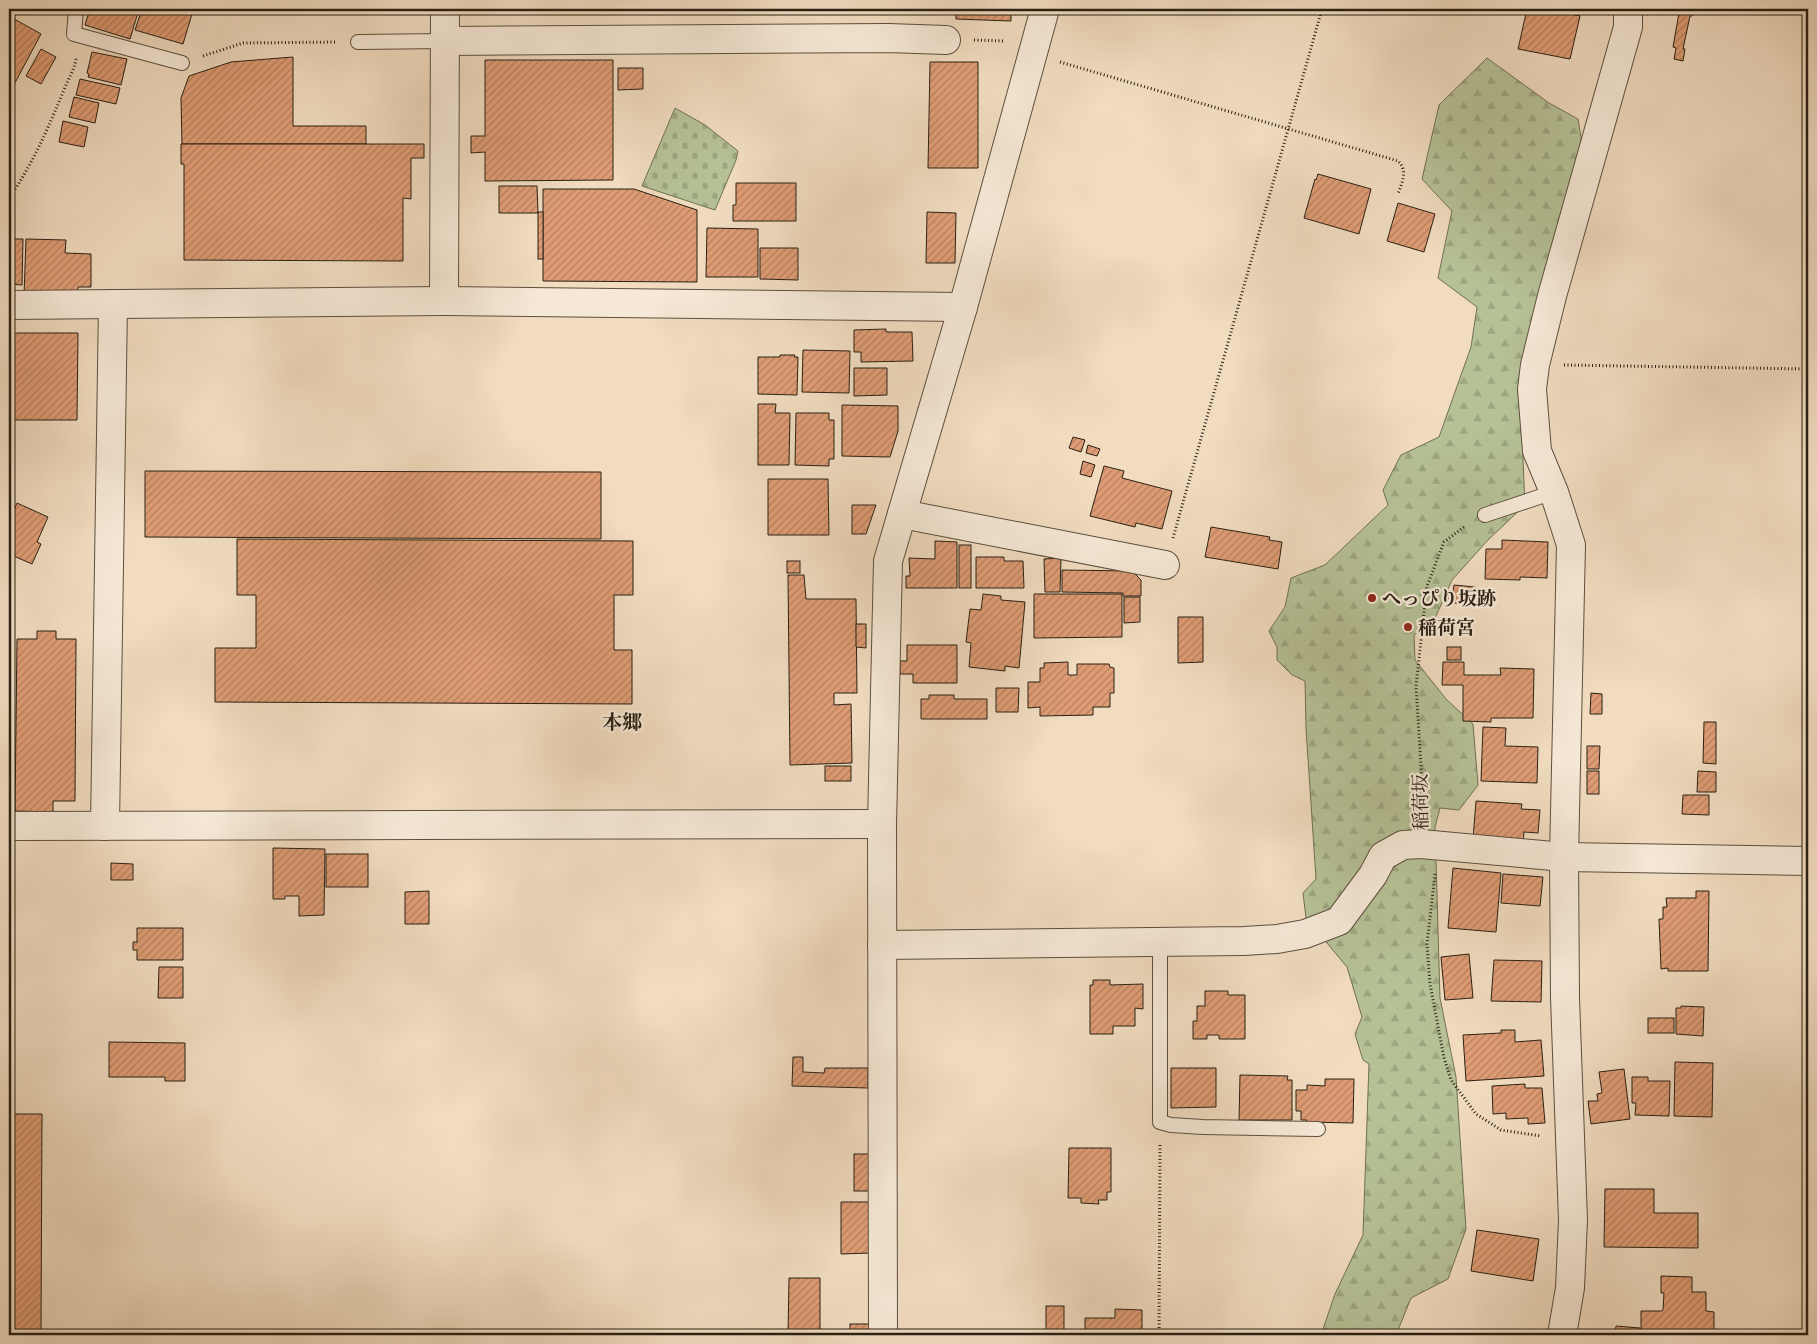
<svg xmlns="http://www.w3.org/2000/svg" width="1817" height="1344" font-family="'EB Garamond','Noto Serif JP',serif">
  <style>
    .forest { fill: url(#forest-firs); stroke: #707055 }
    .cemetery { fill: url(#cemetery-stones); stroke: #707055 }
    .building { fill: url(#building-hatch); stroke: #292014 }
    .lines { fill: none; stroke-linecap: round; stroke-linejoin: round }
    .lane-casing { stroke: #5b4f3f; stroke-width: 16 }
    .street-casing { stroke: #5b4f3f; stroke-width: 30 }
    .path { stroke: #292014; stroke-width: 3; stroke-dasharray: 1 2.5; stroke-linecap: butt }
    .lane { stroke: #f6e8d6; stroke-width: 14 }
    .street { stroke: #f6e8d6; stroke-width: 28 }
    .poi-dot { fill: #8f2418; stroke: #f6e8d6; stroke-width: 2 }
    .labels { text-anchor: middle; stroke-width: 4.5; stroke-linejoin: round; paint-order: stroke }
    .poi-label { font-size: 19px; font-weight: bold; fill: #292014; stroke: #f6e8d6; text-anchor: start }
    .street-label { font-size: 19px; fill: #292014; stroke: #f6e8d6 }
    .neighbourhood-label { font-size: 20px; font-weight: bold; fill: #292014; stroke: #f6e8d6 }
  </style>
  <defs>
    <pattern id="forest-firs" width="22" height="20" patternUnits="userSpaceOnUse" patternTransform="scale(1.25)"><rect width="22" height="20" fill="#b6c196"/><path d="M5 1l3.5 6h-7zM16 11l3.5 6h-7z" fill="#9ca680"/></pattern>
    <pattern id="cemetery-stones" width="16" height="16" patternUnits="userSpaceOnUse" patternTransform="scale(1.25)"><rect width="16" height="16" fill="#b6c196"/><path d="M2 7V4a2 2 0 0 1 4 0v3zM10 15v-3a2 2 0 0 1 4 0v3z" fill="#9ca680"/></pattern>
    <pattern id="building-hatch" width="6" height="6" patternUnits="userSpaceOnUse" patternTransform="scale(1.25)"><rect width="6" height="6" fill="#e09d75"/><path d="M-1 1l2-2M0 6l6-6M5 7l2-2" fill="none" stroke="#b6805f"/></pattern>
  </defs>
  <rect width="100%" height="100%" fill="#f1dcc0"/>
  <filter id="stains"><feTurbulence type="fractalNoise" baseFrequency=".004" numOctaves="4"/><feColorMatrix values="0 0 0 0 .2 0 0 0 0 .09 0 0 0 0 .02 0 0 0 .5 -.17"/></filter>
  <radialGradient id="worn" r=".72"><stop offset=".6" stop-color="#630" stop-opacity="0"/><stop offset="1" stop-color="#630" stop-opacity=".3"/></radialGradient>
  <path class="forest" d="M1487,58l62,45 29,16 5,31 -58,213 -2,96 2,46 -37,35 -36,40 -20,45 -18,10 1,25 31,39 27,25 5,61 -19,25 -19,-2 -5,19 5,171 16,79 10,152 -18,50 -37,19 -15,37h-75l14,-41 28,-59 6,-171 -6,-4 -8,-26 7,-17 -15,-50 -20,-24 -7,-13 -14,-12 -3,-25 13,-14 -10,-151 -1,-47 -13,-6 -15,-15v-13l-8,-16 16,-24 6,-29 34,-13 63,-60 -5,-15 18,-35 38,-18 32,-90 6,-40 -39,-29 14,-67 -30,-32 17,-74z"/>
  <path class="cemetery" d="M675,108l30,17 33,26 -2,9 -21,50 -73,-24z"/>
  <g class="building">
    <path d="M90,9h49l-9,30 -45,-14z"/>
    <path d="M142,9h55l-2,6 -3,-1 -9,30 -48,-14z"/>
    <path d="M956,9h55v12l-55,-2z"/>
    <path d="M1527,9h20l33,7 -10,43 -52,-10z"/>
    <path d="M1683,9h11l-2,7h-2l-7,33h2l-2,12 -9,-2 2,-11 -3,-1 6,-34 3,1z"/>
    <path d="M9,16l32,18 -32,60z"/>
    <path d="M41,49l15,8 -15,27 -15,-8z"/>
    <path d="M92,52l35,7 -6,26 -33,-8 1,-3 -2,-1z"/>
    <path d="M293,57v69h73v18h-184l-1,-46 8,-22 42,-14z"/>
    <path d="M485,60h128v120l-128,1v-29l-14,1v-17h14z"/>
    <path d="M930,62h48v106h-50z"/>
    <path d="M618,68h25v21l-25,1z"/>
    <path d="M80,79l40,9 -4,16 -40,-9z"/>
    <path d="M74,97l25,6 -4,20 -26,-6z"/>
    <path d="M63,121l25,6 -4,20 -25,-5z"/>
    <path d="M181,144h243v14h-13v41l-8,-1v63l-219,-1v-96h-3z"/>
    <path d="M1318,174l53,15 -12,45 -55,-16 11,-39 1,1z"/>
    <path d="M736,183h60v38h-63v-16h3z"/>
    <path d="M499,186h38l1,27h-39z"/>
    <path d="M543,189h91l63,21v72l-154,-1z"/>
    <path d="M1398,203l37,11 -11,38 -37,-11z"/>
    <rect x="538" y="212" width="5" height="47"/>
    <path d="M927,212l29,1 -1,50h-29z"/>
    <path d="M707,228l51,1v48h-52z"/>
    <path d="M9,239h14l-1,46 -13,-1z"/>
    <path d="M26,239l40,1 -1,13 26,1v33h-13v4l-54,4z"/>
    <path d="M760,248h38v32l-38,-1z"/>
    <path d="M886,329v3h26l1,29 -52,1v-10h-7v-22z"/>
    <path d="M9,333h69l-1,87h-68z"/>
    <path d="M803,350l47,1 -1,42 -47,-1z"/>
    <path d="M780,355h15l-1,2h4l-1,38 -39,-1v-37h22z"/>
    <path d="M854,368h33v27l-33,1z"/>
    <path d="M758,404h18l-1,9h15l-1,52h-31z"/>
    <path d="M842,405l56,1v25l-8,26 -48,-1z"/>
    <path d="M796,413h33v7h5v39h-5v7l-34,-1z"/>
    <path d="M1073,437l12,3 -4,12 -12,-4z"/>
    <path d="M1088,445l12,4 -3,7 -11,-3z"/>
    <path d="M1083,461l12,4 -4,12 -11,-3z"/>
    <path d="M1104,466l20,5 -2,7 50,13 -10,38 -26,-6 -1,4 -45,-11z"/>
    <path d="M145,471l456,1v67l-456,-2z"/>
    <path d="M768,479h60l1,56h-61z"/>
    <path d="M17,503l31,14 -11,25 4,2 -9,20 -23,-10v-28l1,-4h-1z"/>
    <path d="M852,505h24l-10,29h-14z"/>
    <path d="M1211,527l59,10 -1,3 13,2 -4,27 -73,-12z"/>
    <path d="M237,539l396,2v54h-19v55h18v54l-417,-2v-54h41v-53h-19z"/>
    <path d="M1502,540l46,2 -1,36 -27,-1v3l-35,-1 1,-30h16z"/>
    <path d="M935,541l22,1v46h-51v-12h4l-1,-18 26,1z"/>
    <rect x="959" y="545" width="12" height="43"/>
    <path d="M976,557h28v4h19l1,27h-48z"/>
    <path d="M1061,558l-1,34h-15l-1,-33z"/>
    <rect x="787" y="561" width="13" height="12"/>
    <path d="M1062,570l70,1 9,9v16h-18v-3l-61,-1z"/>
    <path d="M788,575h16l2,24h50l1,94h-23v12l17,-1 1,59 -62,2z"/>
    <path d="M1454,585l21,2 -1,12h4l-1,7 -29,-4 1,-10 4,1z"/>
    <path d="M983,594l18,2v4l24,2 -6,66 -14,-2v5l-36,-4 2,-24 -5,-1 4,-33 11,1z"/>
    <path d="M1034,594h88v43l-88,1z"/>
    <path d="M1124,597h16v25l-16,1z"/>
    <path d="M1178,617h25v45l-25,1z"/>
    <path d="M856,624h10v24l-10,-1z"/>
    <path d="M37,631h19v8h20l-1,162h-22v11l-38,-1 2,-172h20z"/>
    <path d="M907,645h50v38h-44v-9h-13v-13h7z"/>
    <rect x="1447" y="647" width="14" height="13"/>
    <path d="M1068,662v13h9v-11h32l1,3 4,1v25h-4v14h-17v8l-53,1v-9l-12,1v-26h12v-14h4v-5z"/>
    <path d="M1443,662h21v13h37l-1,-7 34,1 -1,49h-42v4l-28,-1v-36h-21z"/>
    <path d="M996,688h23l-1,24h-22z"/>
    <path d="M1591,693l11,1v20h-12z"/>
    <path d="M929,695h25v4h33v20h-66v-20h8z"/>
    <path d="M1704,722h12v42l-13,-1z"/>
    <path d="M1483,727l23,1 -1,18 33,1 -1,36 -56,-2z"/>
    <path d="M1587,746h13l-1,23h-12z"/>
    <rect x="825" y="766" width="26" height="15"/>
    <rect x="1587" y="771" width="12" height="23"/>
    <path d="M1698,771l18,1v20h-19z"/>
    <path d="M1683,795h26v20l-27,-1z"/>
    <path d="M1476,801l46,3 -1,5 19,1 -2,23 -14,-1 -1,11 -50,-4z"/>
    <path d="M273,848l52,1 -1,66 -25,1v-20h-14v3h-12z"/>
    <rect x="326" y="854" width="42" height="33"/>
    <path d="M111,863l22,1v16h-22z"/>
    <path d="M1453,868l48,5 -5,59 -48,-4z"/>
    <path d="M1503,874l40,3 -3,29 -39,-3z"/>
    <path d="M429,891v33h-24v-32z"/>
    <path d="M1696,891h13l-1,80h-40v-3l-7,1 -2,-50h4v-12h4l-1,-9h30z"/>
    <path d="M137,928h46v32h-46v-10h-4v-8h4z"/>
    <path d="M1469,954l4,44 -28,2 -4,-43z"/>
    <path d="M1494,960l48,1 -1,41 -50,-1z"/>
    <path d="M159,967h24v31h-25z"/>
    <path d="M1093,980h17v5l33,-1v25l-8,-1v18h-22v8h-23v-49h3z"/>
    <path d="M1205,991h23v4h17v44h-26v-4h-12v4h-14v-18h4v-15h8z"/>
    <path d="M1681,1006l23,1 -1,29 -27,-2v-26h5z"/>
    <rect x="1648" y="1018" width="26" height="15"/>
    <path d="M1501,1030h14v12l26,-2 3,36 -78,5 -3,-46 38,-2z"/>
    <path d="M109,1042l76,1v38h-20v-4h-56z"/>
    <path d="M793,1057h10v15l21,1 1,-5h43v20l-76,-2z"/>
    <path d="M1675,1062l38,1 -1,54 -38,-1z"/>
    <path d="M1171,1068h45v39l-45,1z"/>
    <path d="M1624,1069l6,50 -39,5 -3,-23h10l-1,-7 5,-1 -3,-21z"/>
    <path d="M1240,1075l48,1 -1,4h5v40h-53z"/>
    <path d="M1632,1077h16v4h22l-1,35 -34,-1 1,-12h-4z"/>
    <path d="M1325,1079h29l-1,44 -47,-1 1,-2h-6v-9h-5v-21h11v-5l18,1z"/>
    <path d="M1525,1084v4h17l3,35 -17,1v-6l-22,1v-6l-13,1 -1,-28z"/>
    <path d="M9,1114h33l-1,217h-32z"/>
    <path d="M1069,1148h42v44h-4v8h-9l1,4 -18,-1v-5h-13z"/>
    <rect x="854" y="1154" width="15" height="37"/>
    <path d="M1605,1189h49v24h44v35l-94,-1z"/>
    <path d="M841,1202h29v51l-29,1z"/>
    <path d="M1477,1230l62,9 -6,42 -62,-10z"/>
    <path d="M1661,1276l31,1v15h14v19l8,1v23h-73v-24h21l1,-1 1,-17h-3z"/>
    <path d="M789,1278h31v55h-7v2h-25z"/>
    <rect x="1046" y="1306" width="18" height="29"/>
    <path d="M1115,1309l27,1v25h-57v-17h30z"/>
    <rect x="850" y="1324" width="20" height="11"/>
    <path d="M1616,1326l24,2 -1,7h-24z"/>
  </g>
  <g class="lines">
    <defs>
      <g id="lane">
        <path d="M76,9l-2,25 108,29"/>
        <path d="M358,42l87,-1"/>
        <path d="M1485,515l69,-23"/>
        <path d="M1160,942v180l11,3 32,2 115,2"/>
      </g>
      <g id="street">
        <path d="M445,41l443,-3 58,2"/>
        <path d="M444,301l1,-292"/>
        <path d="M9,305l435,-4 519,6"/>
        <path d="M902,514l263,51"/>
        <path d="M9,826l873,-2"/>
        <path d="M105,826l8,-522"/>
        <path d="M882,945l362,-4 33,-2 28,-5 34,-13 34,-46 10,-19 20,-11 18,-1 143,13 244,4"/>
        <path d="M883,1335l-1,-511 6,-263 75,-254 82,-298"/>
        <path d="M1562,1335l8,-47 3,-68 -8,-222 -1,-141 7,-312 -17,-53 -17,-41 -5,-62 3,-24 17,-69 76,-269v-18"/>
      </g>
    </defs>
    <use href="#lane" class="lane-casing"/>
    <use href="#street" class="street-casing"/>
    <g class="path">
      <path d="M974,40l31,1"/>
      <path d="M203,56l40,-13 94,-1"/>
      <path d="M1060,62l338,99c10,9 4,22 0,33"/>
      <path d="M9,198c24,-34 39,-70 55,-108 4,-12 11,-20 12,-32"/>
      <path d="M1564,365l244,4"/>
      <path d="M1173,538l149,-529"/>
      <path d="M1424,815l-8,-129 11,-100 17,-44 21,-16"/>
      <path d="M1435,874l-8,70 3,40 14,74 7,22 25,34 25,16 40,6"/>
      <path d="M1159,1335l1,-190"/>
    </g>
    <use href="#lane" class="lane"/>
    <use href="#street" class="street"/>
  </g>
  <g class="poi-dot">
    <circle cx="1372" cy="598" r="5"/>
    <circle cx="1408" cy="627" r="5"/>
  </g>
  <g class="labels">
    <g class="poi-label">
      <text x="1382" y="605">へっぴり坂跡</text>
      <text x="1418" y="634">稲荷宮</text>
    </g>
    <g class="street-label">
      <text transform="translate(1420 802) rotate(-91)" y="7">稲荷坂</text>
    </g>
    <g class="neighbourhood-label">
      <text x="622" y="729">本郷</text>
    </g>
  </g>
  <rect width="1817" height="1344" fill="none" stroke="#f1dcc0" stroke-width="30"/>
  <rect x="10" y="10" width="1797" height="1324" fill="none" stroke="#292014" stroke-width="2.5"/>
  <rect x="15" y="15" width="1787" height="1314" fill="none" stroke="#292014"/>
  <rect width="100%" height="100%" filter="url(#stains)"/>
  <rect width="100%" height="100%" fill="url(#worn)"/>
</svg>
